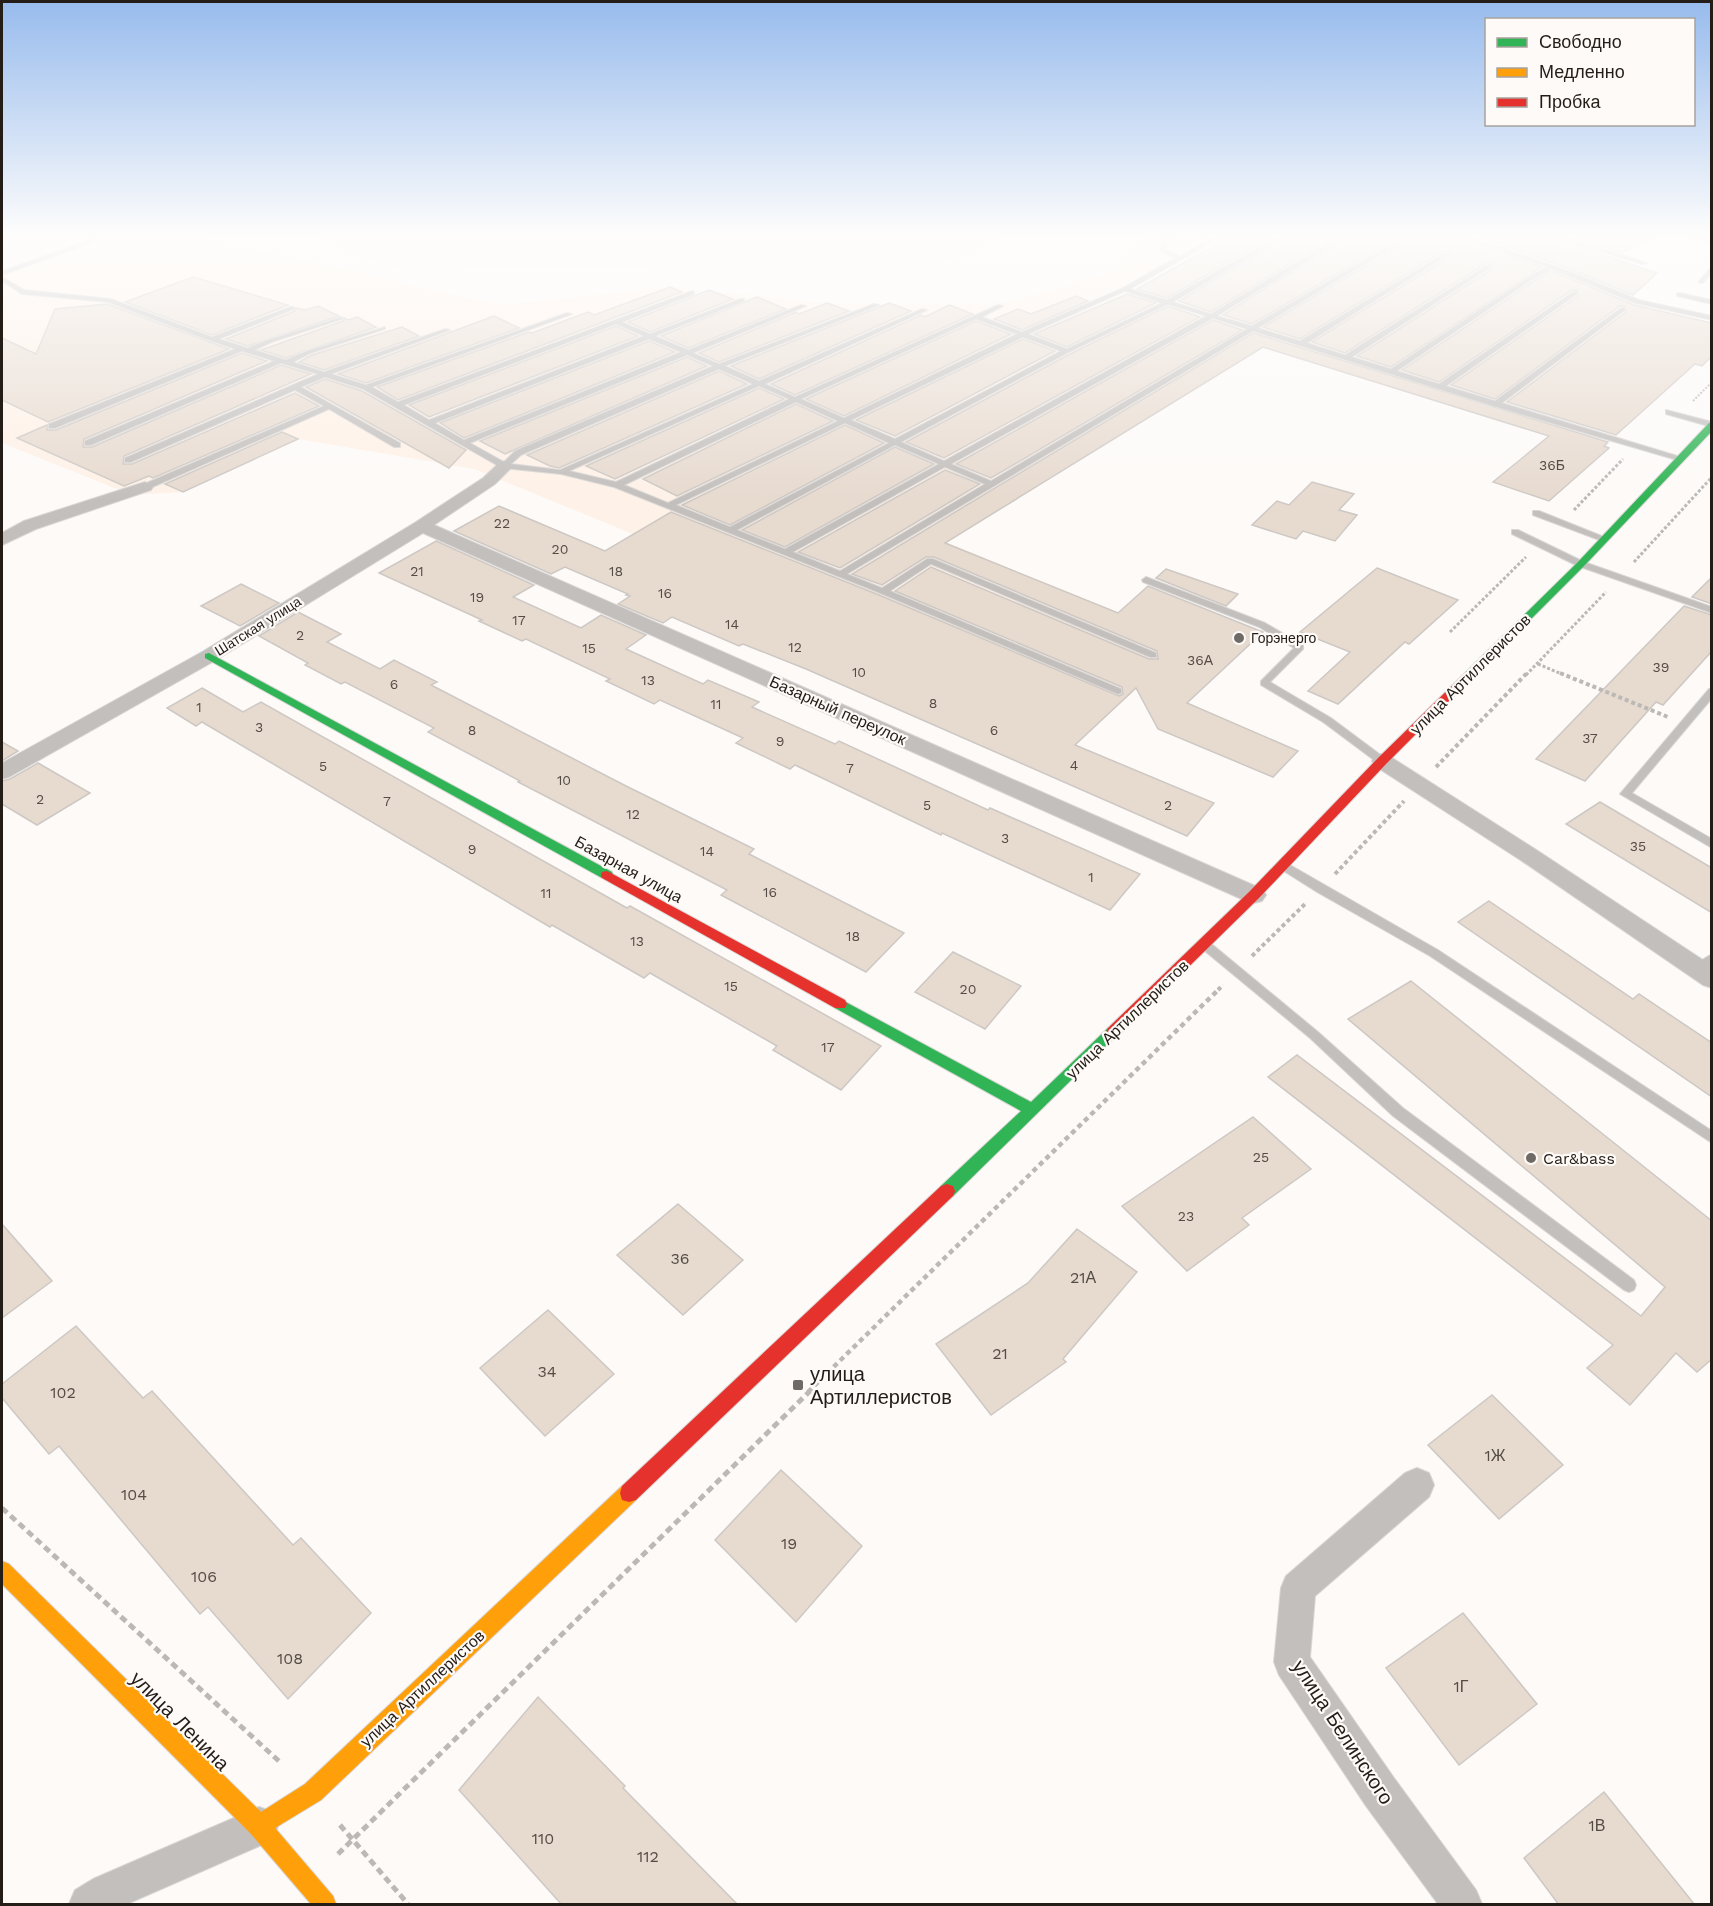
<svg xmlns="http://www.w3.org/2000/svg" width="1713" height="1906" font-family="'Work Sans',sans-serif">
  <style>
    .built { fill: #fef1e7 }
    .building { fill: #e7dacf; stroke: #cdc8c4; stroke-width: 1.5 }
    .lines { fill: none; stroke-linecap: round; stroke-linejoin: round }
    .lane-casing { stroke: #d9d7d5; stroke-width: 2 }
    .street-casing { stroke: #d9d7d5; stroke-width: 2 }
    .fast-casing { stroke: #d9d7d5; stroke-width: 2 }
    .slow-casing { stroke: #d9d7d5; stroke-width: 2 }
    .jam-casing { stroke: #d9d7d5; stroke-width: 2 }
    .path-far4 { stroke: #bbb8b6; stroke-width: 2; stroke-dasharray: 2 1.5; stroke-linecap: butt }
    .path-far3 { stroke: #bbb8b6; stroke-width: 3; stroke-dasharray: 3 2; stroke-linecap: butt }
    .path-far2 { stroke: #bbb8b6; stroke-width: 4; stroke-dasharray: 4 3; stroke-linecap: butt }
    .path-far1 { stroke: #bbb8b6; stroke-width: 4.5; stroke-dasharray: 5 4; stroke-linecap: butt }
    .path { stroke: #bbb8b6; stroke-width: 5; stroke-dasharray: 7 4.5; stroke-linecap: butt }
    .lane { fill: #c2bfbd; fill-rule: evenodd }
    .street { fill: #c2bfbd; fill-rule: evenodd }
    .fast { fill: #30b455; fill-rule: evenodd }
    .slow { fill: #ff9f0a; fill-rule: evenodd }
    .jam { fill: #e5322d; fill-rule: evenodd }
    .poi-dot { fill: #706a66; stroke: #fefaf7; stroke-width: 2 }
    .labels { text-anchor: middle; stroke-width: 4.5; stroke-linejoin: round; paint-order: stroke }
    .number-label { font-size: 14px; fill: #554c45 }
    .far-street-label { font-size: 14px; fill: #241d17; stroke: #fefaf7 }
    .far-poi-label { font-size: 14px; fill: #241d17; stroke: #fefaf7; text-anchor: start }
    .street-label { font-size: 16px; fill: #241d17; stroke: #fefaf7 }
    .poi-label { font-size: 16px; fill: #241d17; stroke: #fefaf7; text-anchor: start }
    .near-number-label { font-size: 16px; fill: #554c45 }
    .near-poi-label { font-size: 20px; fill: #241d17; stroke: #fefaf7; text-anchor: start }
    .near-street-label { font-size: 20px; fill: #241d17; stroke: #fefaf7 }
  </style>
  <rect width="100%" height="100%" fill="#fdfaf8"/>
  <g class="built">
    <path d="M2,234h186l313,71 169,-18 157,16 122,2 60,-3 112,-32 22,-34 -1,-2h230l269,71 -111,102 -3,13 -264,-73 -317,195 242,99 -91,83 -623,-255 -176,-30 -115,53 -51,3 -130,-52z"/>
    <path d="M303,234h709l-66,28 -546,8z"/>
  </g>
  <g class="building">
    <path d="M1235,234h41l-109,64 -30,-9z"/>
    <path d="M1291,234h47l-127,78 -32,-11z"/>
    <path d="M1353,234h99l90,33 -151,100 -34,-11 134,-86 1,-6h-7l-140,89 -33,-11 136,-84 1,-6h-7l-142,87 -37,-12 140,-83 1,-6h-7l-145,86 -29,-9z"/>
    <path d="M1472,234h70l115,39 -24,22 -58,-24z"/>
    <path d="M1564,234h98l-40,19z"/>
    <path d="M1552,271l82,34 78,18v33l-10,10 -7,-2 -79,71 -109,-33 119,-90 -1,-6h-5l-125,93 -44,-14 127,-89 -1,-6h-5l-133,92 -37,-12 132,-89z"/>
    <path d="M193,277l95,28 -76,30 -87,-33z"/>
    <path d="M670,287l12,5 -284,108 -21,-13 152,-55 3,1 56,-21 6,3z"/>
    <path d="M709,290l24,9 -83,33 -22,-10z"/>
    <path d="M1127,294l29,9 -89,44 -33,-13z"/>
    <path d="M1076,296l12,5 -66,29 -28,-11 24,-10 13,5z"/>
    <path d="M757,297l29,12 -98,39 -27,-12z"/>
    <path d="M827,303l22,8 -130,51 -20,-9 97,-41 3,2z"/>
    <path d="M889,303l22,8 -152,68 -28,-13z"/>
    <path d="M107,304l122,45 -181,73 -46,-22v-62l34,16 19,-45z"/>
    <path d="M949,305l24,9 -178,81 -24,-11 150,-69 4,2z"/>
    <path d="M318,306l21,10 -91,30 -22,-7 69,-28 1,-3 9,2z"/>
    <path d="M1168,306l32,11 -256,141 -38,-16 164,-88z"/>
    <path d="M494,316l25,12 -153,55 -28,-9z"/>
    <path d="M357,317l19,10 -90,31 -25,-8 82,-29 1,-3 4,2z"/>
    <path d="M1213,320l29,10 -251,148 -35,-14z"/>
    <path d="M976,321l35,13 -167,82 -38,-17z"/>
    <path d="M616,326l22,10 -209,81 -20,-12z"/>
    <path d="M402,327l17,9 -95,34 -25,-8 13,-7z"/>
    <path d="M1253,333l355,109 -4,4 5,2 -60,53 -56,-19 56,-46 -286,-89 -318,196 173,70 30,-27 115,46 -76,71 111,48 -25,26 -115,-48 -22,-41 -61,57 139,58 -27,33 -381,-167 -63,-25 -4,2 -67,-29 -9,6 -45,-19 12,-8 -4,-1 2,-1 -63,-27 -14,7 -97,-43 45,-25 106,45 66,-39 208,83 240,101 4,-2 -1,-7 -227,-96 36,-24 218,92h9l-1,-8 -223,-94h-8l-44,28 -30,-11z"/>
    <path d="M1023,339l32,12 -160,85 -39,-16z"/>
    <path d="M649,341l26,11 -211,86 -24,-15z"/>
    <path d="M242,353l25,8 -183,78 -1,8h9l189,-82 30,9 -187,82 -1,8h9l163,-71 24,13 -166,72 -4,-2 -25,10 -107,-48 30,-13v5h9z"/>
    <path d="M687,357l20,9 -202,88 -25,-13z"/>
    <path d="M719,371l28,13 -188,84 -9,-2 -23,-11z"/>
    <path d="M325,379l37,12 104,59 -17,18 -143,-81z"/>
    <path d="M759,388l25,11 -169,80 -29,-13z"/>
    <path d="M796,404l37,17 -156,75 -34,-17z"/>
    <path d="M845,425l39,18 -154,82 -48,-20z"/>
    <path d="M282,432l16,7 -115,53 -18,-8z"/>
    <path d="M895,447l39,17 -149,83 -43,-17z"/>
    <path d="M945,470l35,14 -140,84 -42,-16z"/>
    <path d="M1312,482l42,12 -15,16 18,5 -22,26 -32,-10 -7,8 -44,-14 25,-24 12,4z"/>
    <path d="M436,541l98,44 -21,12 68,31 20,-13 45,20 -20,14 77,35 5,-4 51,22 -7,5 83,37 4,-3 149,69 2,-2 150,66 -30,36 -168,-77 -1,2 -146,-70 -5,4 -54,-26 7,-5 -83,-38 -6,4 -48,-23 4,-2 -84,-40 -4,2 -43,-20 3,-1 -103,-47z"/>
    <path d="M1377,568l81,32 -49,44 -4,-2 -67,62 -30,-13 42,-39 -50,-20z"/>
    <path d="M1166,569l72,25 -12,12 -70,-28z"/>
    <path d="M1712,577v27l-20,-7z"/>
    <path d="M241,584l38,19 -39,23 -39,-20z"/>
    <path d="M1684,606l28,9v36l-49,54 -7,-3 -71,79 -49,-22z"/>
    <path d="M298,612l43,22 -14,8 53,27 14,-9 43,22 -6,3 195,101 128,63 -5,5 155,79 -38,39 -145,-77 6,-5 -209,-108 2,-1 -92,-49 6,-4 -89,-46 -4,2 -36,-19 3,-2 -49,-27z"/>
    <path d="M202,688l41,24 18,-10 366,206 3,-2 251,140 -40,44 -68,-40 4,-4 -127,-73 -6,5 -92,-53 -2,2 -348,-205 -6,4 -29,-18z"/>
    <path d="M2,742l16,9 -16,10z"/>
    <path d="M38,763l52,30 -53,32 -35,-21v-23l8,-2z"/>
    <path d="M1600,802l112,66v45l-146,-89z"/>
    <path d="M1489,901l144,98 6,-5 73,49v54l-254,-175z"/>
    <path d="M953,952l68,34 -36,43 -70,-37z"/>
    <path d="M1411,981l301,240v138l-15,13 -21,-19 -46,52 -43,-37 26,-23 -345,-268 29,-22 344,261 24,-29 -317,-268z"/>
    <path d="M1253,1117l58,52 -69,49 7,7 -62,46 -65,-65z"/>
    <path d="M678,1204l65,56 -60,55 -66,-60z"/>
    <path d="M2,1224l50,57 -50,37z"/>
    <path d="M1077,1229l60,43 -74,87 3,3 -75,53 -55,-71 92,-61z"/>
    <path d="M548,1310l66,64 -69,62 -65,-68z"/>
    <path d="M76,1326l67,72 9,-7 141,154 8,-7 70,75 -83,86 -80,-92 -8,7 -141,-168 -10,8 -47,-56v-14z"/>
    <path d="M1492,1395l71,70 -64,54 -71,-74z"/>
    <path d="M781,1470l81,76 -66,76 -81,-82z"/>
    <path d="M1463,1613l74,91 -78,61 -73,-97z"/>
    <path d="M538,1697l87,89 -2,2 115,117h-176l-103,-115z"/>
    <path d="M1604,1792l91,113h-136l-35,-47z"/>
  </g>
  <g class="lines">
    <defs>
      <g id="lane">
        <path d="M1163,234h6l-3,16 14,6 38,-22h8l-96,55 37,11 114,-66h8l-116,68 38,12 132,-80h8l-134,82 35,10 146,-86h4v2l-144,86 42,13 143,-87h4v2l-140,87 38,12 141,-89h4v2l-138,89 39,12 138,-92 18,-10 -93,-33h10l110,39 65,27 73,16v4l-77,-17 -83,-34 -19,10 -136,92 42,13 134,-92h4v2l-131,92 49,15 126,-93h4v2l-123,93 182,55 -7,2 -184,-54 -240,-75 -406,243 35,14 45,-29h6l223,94v4h-6l-219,-93 -41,27 231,98v4l-3,1 -238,-101 -266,-106 -53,-13 -59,-6 -139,-79 -38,-12 -24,10 99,56v4h-6l-65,-38 -181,80h-6v-4l182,-79 -29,-16 -164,72h-6v-4l193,-84 -37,-11 -190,82h-6v-4l189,-80 -32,-10 -187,77h-6v-4l186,-75 -32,-11 -95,-36 -86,-8 -20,-13v-4l2,1 20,12 87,9 101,38 78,-30h4v2l-75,30 29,9 20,-8 74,-23v2l-70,23 -17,8 31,10 21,-9 78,-24v2l-74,24 -18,9 31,10 121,-43 5,1 -119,44 35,11 201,-72 5,1 -200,73 26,15 294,-111 2,1v2l-72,28 28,12 90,-35h4v2l-89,35 33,14 113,-45 5,1 -113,47 26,11 155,-60 5,1 -154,61 34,15 163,-72 5,1 -162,74 30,13 203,-92 5,1 -21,11 40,15 101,-44 52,-30 -15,-7zM1125,291l37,12 -95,46 -39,-15zM1168,304l38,12 -262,145 -43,-19 168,-90zM1213,318l34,11 -256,152 -40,-17zM976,319l41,15 -173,84 -43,-19zM616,324l28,12 -215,84 -25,-15zM1023,337l38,14 -166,88 -44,-19zM649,339l32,13 -217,88 -29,-17zM687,355l26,11 -198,85 -11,11 -34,-19zM719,369l34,15 -193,86 -49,-6 10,-9zM759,386l30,13 -173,83 -47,-11zM796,402l42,19 -170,82 -44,-18zM845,423l44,20 -159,84 -54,-22zM895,445l44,19 -154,85 -48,-19zM945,467l40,17 -145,87 -47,-19z"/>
        <path d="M1544,234h11l92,29 -5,1z"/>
        <path d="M1682,234h11l19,6v4z"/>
        <path d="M91,240l5,1 -94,34v-4z"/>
        <path d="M1712,266v7l-9,10h-4v-2z"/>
        <path d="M1679,293l33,7v4l-35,-8v-2z"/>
        <path d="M1666,410l46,12v5l-46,-13z"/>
        <path d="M1533,511h6l70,28 -7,2 -69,-26z"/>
        <path d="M1512,530h6l66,32 128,45v6l-134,-47 -66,-32z"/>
        <path d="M1146,577l119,46 38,22v4l-33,33 61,36 55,41 1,2 -1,2h-8l-55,-41 -62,-37v-4l33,-33 -35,-21 -116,-45 -1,-2z"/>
        <path d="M1712,688v10l-80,95 80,46v9l-92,-54 89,-105z"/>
        <path d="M1283,861l155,89 274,181v12l-282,-187 -113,-64 -38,-24 -2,-3 2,-3z"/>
        <path d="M1204,940l4,1 110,91 85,76 231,172 2,5 -2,5 -5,2 -5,-2 -231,-174 -83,-78 -110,-91 -2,-3 2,-3z"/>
        <path d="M1712,954v10l-12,8h-8l-2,-3 2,-3z"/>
      </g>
      <g id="street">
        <path d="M505,461l8,5 -18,18 -61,41 828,364 4,6 -4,6 -8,2 -8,-2 -823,-368 -207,127 -207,117 -7,2v-16l200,-111 214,-130 67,-44 16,-15z"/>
        <path d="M145,482l8,5 -2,3 -115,39 -34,16v-12l22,-12z"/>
        <path d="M1382,754l7,2 149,95 174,115v22l-9,-3 -181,-124 -147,-95 -3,-5 3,-5z"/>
        <path d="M1417,1468l12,5 5,12 -5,12 -114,99 -5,61 84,121 82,112 6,14h-44l-72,-98 -87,-131 -5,-13 7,-74 5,-12 119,-103z"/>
        <path d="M259,1807l14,5 5,14 -5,14 -146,64h-58l6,-14 18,-11z"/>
      </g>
      <g id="fast">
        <path d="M1709,423h3v8l-128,135 -111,111h-8v-4l113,-111z"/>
        <path d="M209,653l403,219 1,3 -1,3h-10l-397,-220v-4z"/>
        <path d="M840,999l191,103 77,-74h10l2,4 -167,164 -6,2 -6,-2 -2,-5 2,-5 80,-75 -186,-103 -2,-4 2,-4z"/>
      </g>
      <path id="slow" d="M629,1484l7,2 2,7 -2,7 -315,300 -46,28 58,68 3,8h-25l-60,-70 -249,-250v-23l7,3 252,248 44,-28 317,-298z"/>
      <g id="jam">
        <path d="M1469,672l5,3 -1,2 -87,87 -127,134 -141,138h-10l-2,-4 2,-4 141,-136 129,-134 87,-85z"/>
        <path d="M607,871l238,129 2,4 -2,4h-10l-233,-130 -1,-3 1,-3z"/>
        <path d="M947,1184l6,2 2,5 -2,5 -317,304 -7,2 -7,-2 -2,-7 2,-7 319,-300z"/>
      </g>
    </defs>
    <use href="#lane" class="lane-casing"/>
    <use href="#street" class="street-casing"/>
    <use href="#fast" class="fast-casing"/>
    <use href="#slow" class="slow-casing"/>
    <use href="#jam" class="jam-casing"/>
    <path class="path-far4" d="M1693,401l19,-19"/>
    <g class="path-far3">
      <path d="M1574,510l49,-51"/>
      <path d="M1634,562l78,-85"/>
      <path d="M1450,632l76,-75"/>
      <path d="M1538,664l26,11"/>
      <path d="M1526,675l80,-83"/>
    </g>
    <g class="path-far2">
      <path d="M1560,673l108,44"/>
      <path d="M1436,767l91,-94"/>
      <path d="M1335,874l69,-73"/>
      <path d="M1252,956l54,-53"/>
      <path d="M1218,990l5,-5"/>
    </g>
    <path class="path-far1" d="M808,1392l412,-404"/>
    <g class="path">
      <path d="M2,1508l279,255"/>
      <path d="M340,1825l68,79"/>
      <path d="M338,1854l472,-463"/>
    </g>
    <use href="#lane" class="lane"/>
    <use href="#street" class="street"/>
    <use href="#fast" class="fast"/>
    <use href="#slow" class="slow"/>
    <use href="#jam" class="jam"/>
  </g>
  <linearGradient id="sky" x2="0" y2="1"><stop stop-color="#97bbed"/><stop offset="0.47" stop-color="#fefdfc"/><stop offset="1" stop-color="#fefdfc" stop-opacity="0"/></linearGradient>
  <rect width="1713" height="501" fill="url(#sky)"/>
  <g class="poi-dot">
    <circle cx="1239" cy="638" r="6"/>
    <circle cx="1531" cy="1158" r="6"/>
    <rect x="792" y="1379" width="12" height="12" rx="3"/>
  </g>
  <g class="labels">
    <g class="number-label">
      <text x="1552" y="470">36Б</text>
      <text x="502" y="528">22</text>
      <text x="560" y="554">20</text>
      <text x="417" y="576">21</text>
      <text x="616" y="576">18</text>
      <text x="665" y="598">16</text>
      <text x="477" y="602">19</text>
      <text x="519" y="625">17</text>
      <text x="732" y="629">14</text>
      <text x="300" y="640">2</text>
      <text x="795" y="652">12</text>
      <text x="589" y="653">15</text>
      <text x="1200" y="665">36А</text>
      <text x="1661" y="672">39</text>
      <text x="859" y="677">10</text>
      <text x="648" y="685">13</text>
      <text x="394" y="689">6</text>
      <text x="933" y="708">8</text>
      <text x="716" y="709">11</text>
      <text x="199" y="712">1</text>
      <text x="259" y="732">3</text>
      <text x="472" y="735">8</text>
      <text x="994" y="735">6</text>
      <text x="1590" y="743">37</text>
      <text x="780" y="746">9</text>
      <text x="1074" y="770">4</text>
      <text x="323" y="771">5</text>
      <text x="850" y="773">7</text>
      <text x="564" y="785">10</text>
      <text x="40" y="804">2</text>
      <text x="387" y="806">7</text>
      <text x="927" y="810">5</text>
      <text x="1168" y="810">2</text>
      <text x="633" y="819">12</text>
      <text x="1005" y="843">3</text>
      <text x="1638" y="851">35</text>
      <text x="472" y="854">9</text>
      <text x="707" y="856">14</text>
      <text x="1091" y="882">1</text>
      <text x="770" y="897">16</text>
      <text x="546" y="898">11</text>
      <text x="853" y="941">18</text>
      <text x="637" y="946">13</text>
      <text x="731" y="991">15</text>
      <text x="968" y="994">20</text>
      <text x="828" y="1052">17</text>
      <text x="1261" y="1162">25</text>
      <text x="1186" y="1221">23</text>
    </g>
    <g class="far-street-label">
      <text transform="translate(258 626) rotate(-32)" y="5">Шатская улица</text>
    </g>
    <g class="far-poi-label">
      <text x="1251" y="643">Горэнерго</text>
    </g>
    <g class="street-label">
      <text transform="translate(1470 674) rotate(-45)" y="6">улица Артиллеристов</text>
      <text transform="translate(838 710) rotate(24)" y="6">Базарный переулок</text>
      <text transform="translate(629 869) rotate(29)" y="6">Базарная улица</text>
      <text transform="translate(1127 1019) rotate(-44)" y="6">улица Артиллеристов</text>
      <text transform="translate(422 1688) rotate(-43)" y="6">улица Артиллеристов</text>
    </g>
    <g class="poi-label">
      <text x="1543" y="1164">Car&amp;bass</text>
    </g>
    <g class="near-number-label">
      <text x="680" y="1264">36</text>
      <text x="1083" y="1283">21А</text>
      <text x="1000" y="1359">21</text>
      <text x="547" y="1377">34</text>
      <text x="63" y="1398">102</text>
      <text x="1495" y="1461">1Ж</text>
      <text x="134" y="1500">104</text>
      <text x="789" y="1549">19</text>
      <text x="204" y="1582">106</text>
      <text x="290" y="1664">108</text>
      <text x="1461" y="1692">1Г</text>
      <text x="1597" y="1831">1В</text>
      <text x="543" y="1844">110</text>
      <text x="648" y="1862">112</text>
    </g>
    <g class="near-poi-label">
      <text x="810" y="1381">улица<tspan x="810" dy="23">Артиллеристов</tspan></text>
    </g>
    <g class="near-street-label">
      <text transform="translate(180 1721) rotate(45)" y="7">улица Ленина</text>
      <text transform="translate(1343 1732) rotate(57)" y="7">улица Белинского</text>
    </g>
  </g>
  <rect width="1713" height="1906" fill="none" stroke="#241d17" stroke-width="6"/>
  <rect x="1485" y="18" width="210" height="108" fill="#fefaf7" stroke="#a7a29d" stroke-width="1.5"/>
  <rect x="1497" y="38" width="30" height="9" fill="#30b455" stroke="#a7a29d" stroke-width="1.5"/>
  <text x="1539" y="48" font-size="18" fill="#241d17">Свободно</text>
  <rect x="1497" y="68" width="30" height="9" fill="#ff9f0a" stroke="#a7a29d" stroke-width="1.5"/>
  <text x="1539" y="78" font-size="18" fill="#241d17">Медленно</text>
  <rect x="1497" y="98" width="30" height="9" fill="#e5322d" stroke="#a7a29d" stroke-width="1.5"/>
  <text x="1539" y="108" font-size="18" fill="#241d17">Пробка</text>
</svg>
